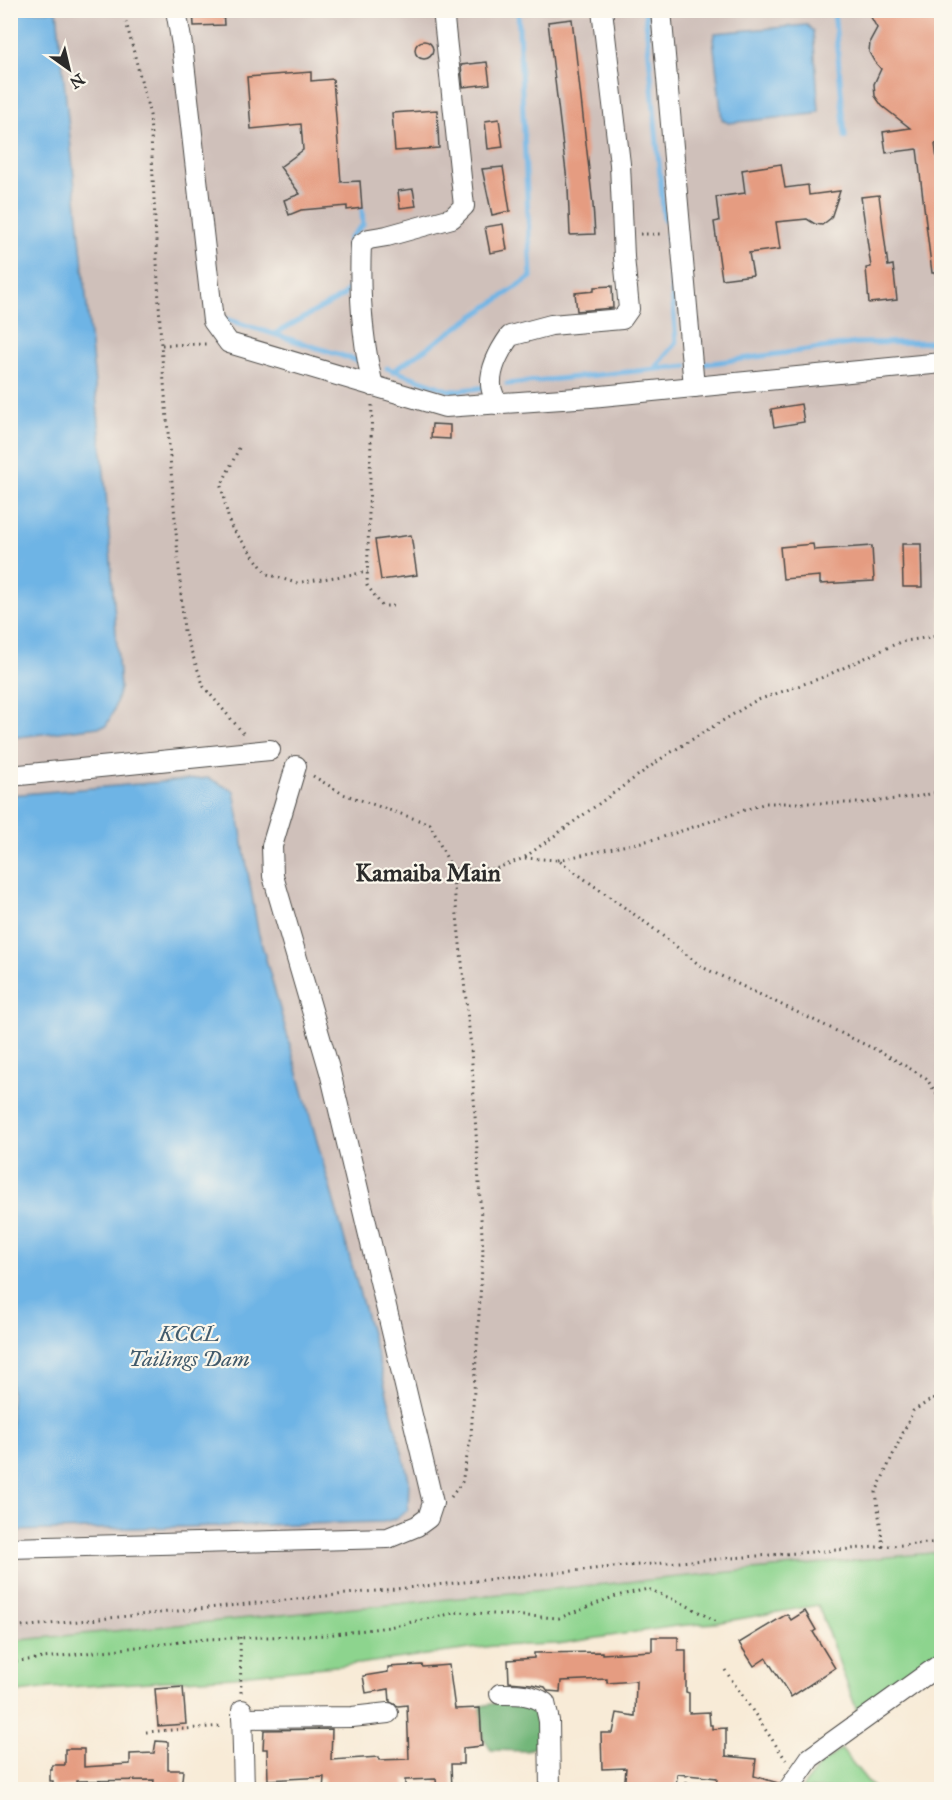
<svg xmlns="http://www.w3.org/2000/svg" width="952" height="1800" font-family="'IM FELL Great Primer',serif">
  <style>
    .industrial { fill: #cfc0ba }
    .green { fill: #8dd48e; stroke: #5c805c; stroke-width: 1.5 }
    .forest { fill: #72b679; stroke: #4e7052; stroke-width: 1.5 }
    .water { fill: #6eb4e5; stroke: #4c7088; stroke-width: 1.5 }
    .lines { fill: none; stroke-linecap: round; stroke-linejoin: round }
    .stream { stroke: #6eb4e5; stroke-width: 5 }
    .building { fill: #e59c81 }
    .minor-casing { stroke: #4a4845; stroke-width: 22 }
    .path { stroke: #4a4845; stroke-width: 3; stroke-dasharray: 1.5 4.5; stroke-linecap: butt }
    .minor { stroke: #fff; stroke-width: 20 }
    .labels { text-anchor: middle; stroke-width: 4.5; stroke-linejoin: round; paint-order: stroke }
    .water-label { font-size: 22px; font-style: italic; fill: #425b6c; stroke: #fbf7ec }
    .quarter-label { font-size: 24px; font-weight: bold; fill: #2b2b2b; stroke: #fbf7ec }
  </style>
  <rect width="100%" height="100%" fill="#fbf7ec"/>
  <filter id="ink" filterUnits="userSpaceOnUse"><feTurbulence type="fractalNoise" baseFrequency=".0167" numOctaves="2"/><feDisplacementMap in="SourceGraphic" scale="12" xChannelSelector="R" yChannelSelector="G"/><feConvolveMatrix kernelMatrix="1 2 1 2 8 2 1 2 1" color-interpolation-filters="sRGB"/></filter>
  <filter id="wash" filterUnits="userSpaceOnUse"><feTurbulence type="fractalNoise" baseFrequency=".008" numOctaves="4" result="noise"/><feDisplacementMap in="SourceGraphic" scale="24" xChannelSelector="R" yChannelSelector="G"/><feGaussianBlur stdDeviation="1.35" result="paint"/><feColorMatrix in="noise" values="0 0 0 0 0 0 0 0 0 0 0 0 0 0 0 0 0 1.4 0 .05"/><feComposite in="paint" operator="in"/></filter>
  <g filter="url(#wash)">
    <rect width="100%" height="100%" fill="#f8ebd7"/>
    <path class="industrial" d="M10,11h931v1541l-930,89z"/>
    <g class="green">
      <path d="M941,1552v103l-84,56 -39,-106 -102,18 -40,3 -118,18 -65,2 -135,18 -109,10 -14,3 -184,11 -40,5 -1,-52z"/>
      <path d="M841,1749l33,40h-73l17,-22z"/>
    </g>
    <path class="forest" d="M515,1699c28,8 28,15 31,42l-19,10 -36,-1 -9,-13 -1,-31z"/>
    <g class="water">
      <path d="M10,11h47l49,481 14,196 -6,22 -8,16 -95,12z"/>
      <path d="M807,25l6,6 6,80 -5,3 -86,9 -6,-4 -9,-80 2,-6z"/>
      <path d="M208,778l26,13 24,140 118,420 33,128 -1,31 -13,9 -12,3 -372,9v-736z"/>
    </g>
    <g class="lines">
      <g class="stream">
        <path d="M645,10l19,210"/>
        <path d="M834,10l11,127"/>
        <path d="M351,265l-2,-27 14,-13 -1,-15"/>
        <path d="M226,319l136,43"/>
        <path d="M276,333l67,-37 8,-11 1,-5"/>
        <path d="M705,364l152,-21 85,-1"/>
        <path d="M387,368l64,23 38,-4"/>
        <path d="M655,368l21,-25 -8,-109"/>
        <path d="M393,371l138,-94 -13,-267"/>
        <path d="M507,384l180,-18"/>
      </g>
    </g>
    <g id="blocks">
      <g class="building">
        <path d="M193,10h30l1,15 -30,1z"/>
        <path d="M867,10h75v133l-7,1 7,53v76h-10l-15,-124 -31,4 -3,-21 27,-4 -28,-22 -7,-10 -1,-12 7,-15 -7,-8 -5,-9 1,-11 7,-13z"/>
        <path d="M572,19l21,186 2,29 -25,1 -2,-46 -20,-167z"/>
        <circle cx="424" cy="50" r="9"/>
        <path d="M487,62l3,22 -27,3 -2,-22z"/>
        <path d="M311,72v9l22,-2 8,103 19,-1 2,27 -15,2v-4l-46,4 -12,5 -5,-15 16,-6 -20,-27 23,-17 -2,-26 -50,5 -4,-52z"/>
        <path d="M437,110l2,38 -44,3 -3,-38z"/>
        <path d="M499,119l4,28 -15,2 -3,-28z"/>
        <path d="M781,164l4,24 23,-3 1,10 31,-4 -9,27 -9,7 -7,-1 -8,-5 -31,3 4,27 -31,4 4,22 -31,4 -8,-57 5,-1 -3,-24 29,-4 -3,-23z"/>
        <path d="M503,167l7,44 -18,4 -10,-46z"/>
        <path d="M413,189l3,17 -16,2 -2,-17z"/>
        <path d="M879,195l9,71 5,-1 4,35 -28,3 -3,-35 5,-1 -10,-70z"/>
        <path d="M503,224l4,26 -17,3 -5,-26z"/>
        <path d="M612,286l1,22 -36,3 -2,-18 19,-2v-4z"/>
        <path d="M801,404l3,18 -30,5 -3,-18z"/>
        <path d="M432,424l18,1v14l-19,-1z"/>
        <path d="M411,535l6,40 -36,5 -6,-40z"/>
        <path d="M813,544l1,6 58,-4 2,35 -54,3v-8l-37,3 -3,-32z"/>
        <path d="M902,544h19l1,43h-19z"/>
        <path d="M805,1611l11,19 -3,2 22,36 -44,29 -25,-39 -12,8 -15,-23 48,-29 4,6z"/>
        <path d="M652,1637h26v13h8v42l3,1v20l20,-1 1,13h2v4l14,-1v28l30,3 -2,17 24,7 -2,7h-60l1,-12 -40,-4 -1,16h-52l2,-22 -24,1 -1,-36h12l4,-20 18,3 1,-35 -29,2v-4l-46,2 -1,11 -12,-1 -3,-4 -14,-3 -22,-2 -1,-22 26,-2v-5l68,-1v2l50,-3z"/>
        <path d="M422,1665l1,2 26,-2 6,44 25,-1 2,38 -19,2v16h-12l1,26h-15l-1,-11 -31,1v7l-42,3h-40l1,-13 -56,3 -1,-31h-4l1,-19 68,-1 -1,31 48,-3v3l30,-1 -2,-54 -9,1 -8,-4 -1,-13 -23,4 -3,-17 25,-4v-5z"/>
        <path d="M183,1687l3,37 -28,2 -3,-37z"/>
        <path d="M156,1741l12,1v28h15l-2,20h-28l1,-10 -78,1v4l-23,2v-6h-3v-12h2v-4h13v-16h19v18l46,-3v-10l24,-1z"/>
      </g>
    </g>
  </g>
  <g filter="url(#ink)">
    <use href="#blocks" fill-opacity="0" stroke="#4a4845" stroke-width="1.5"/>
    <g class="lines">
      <defs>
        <g id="minor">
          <path d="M176,10l6,35 31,276 16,22 216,64 146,-10 351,-34"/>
          <path d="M661,10l33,377"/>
          <path d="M373,386c-11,-46 -14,-96 -12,-142l8,-5 18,-3 65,-18 12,-12 -21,-196"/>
          <path d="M497,404c-2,-6 -6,-13 -6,-19 -1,-18 9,-35 19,-49l41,-11 71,-6 7,-10 -5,-52 -4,-93 -18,-154"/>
          <path d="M10,776l260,-26"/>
          <path d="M10,1548l378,-10 29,-12 11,-8 5,-15 -103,-431 -57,-196 -1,-30 24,-80"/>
          <path d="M500,1694c17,0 30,-1 45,9l4,18 1,69"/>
          <path d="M242,1710l2,80"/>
          <path d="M242,1718l110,-1 36,-4"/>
          <path d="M788,1790l22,-32 132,-95"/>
        </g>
      </defs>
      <use href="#minor" class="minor-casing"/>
      <g class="path">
        <path d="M123,10l27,105 11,230 23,286 20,56 39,46"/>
        <path d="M640,234h24"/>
        <path d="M162,345l44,-1"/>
        <path d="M372,405l-5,180 15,21h11"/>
        <path d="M239,448l-18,38 9,39 37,49 29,9 72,-11"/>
        <path d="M313,776l30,18 87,30 22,45h43l29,-11 34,2 91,65 53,42 183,87 41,24 16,24"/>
        <path d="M525,857l140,-101 90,-55 66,-23 79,-36 42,-7"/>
        <path d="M558,860l102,-22 106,-35h96l59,-7 21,-5"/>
        <path d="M451,1497l11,-15 9,-46 12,-184 -12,-205 -19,-178"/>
        <path d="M883,1547l-7,-55 37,-81 29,-18"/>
        <path d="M10,1628l603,-61 329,-25"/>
        <path d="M240,1637l1,57"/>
        <path d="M10,1662l195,-23 121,-4 63,-8 70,-15 100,6 57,-22 32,-7 36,15 31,17"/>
        <path d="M725,1670l61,90"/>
        <path d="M146,1732l77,-6"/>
        <path d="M686,1775l1,15"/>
      </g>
      <use href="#minor" class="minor"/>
    </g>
  </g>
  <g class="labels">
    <g class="water-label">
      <text x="189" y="1341">KCCL<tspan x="189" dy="25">Tailings Dam</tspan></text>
    </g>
    <g class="quarter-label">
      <text x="428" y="881">Kamaiba Main</text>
    </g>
  </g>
  <rect width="952" height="1800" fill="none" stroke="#fbf7ec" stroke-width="36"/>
  <g transform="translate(69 69) rotate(146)" stroke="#fbf7ec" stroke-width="4.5" paint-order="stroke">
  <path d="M0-4.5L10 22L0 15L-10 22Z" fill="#2b2b2b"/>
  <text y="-9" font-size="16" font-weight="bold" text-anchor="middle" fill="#2b2b2b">N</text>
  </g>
</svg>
